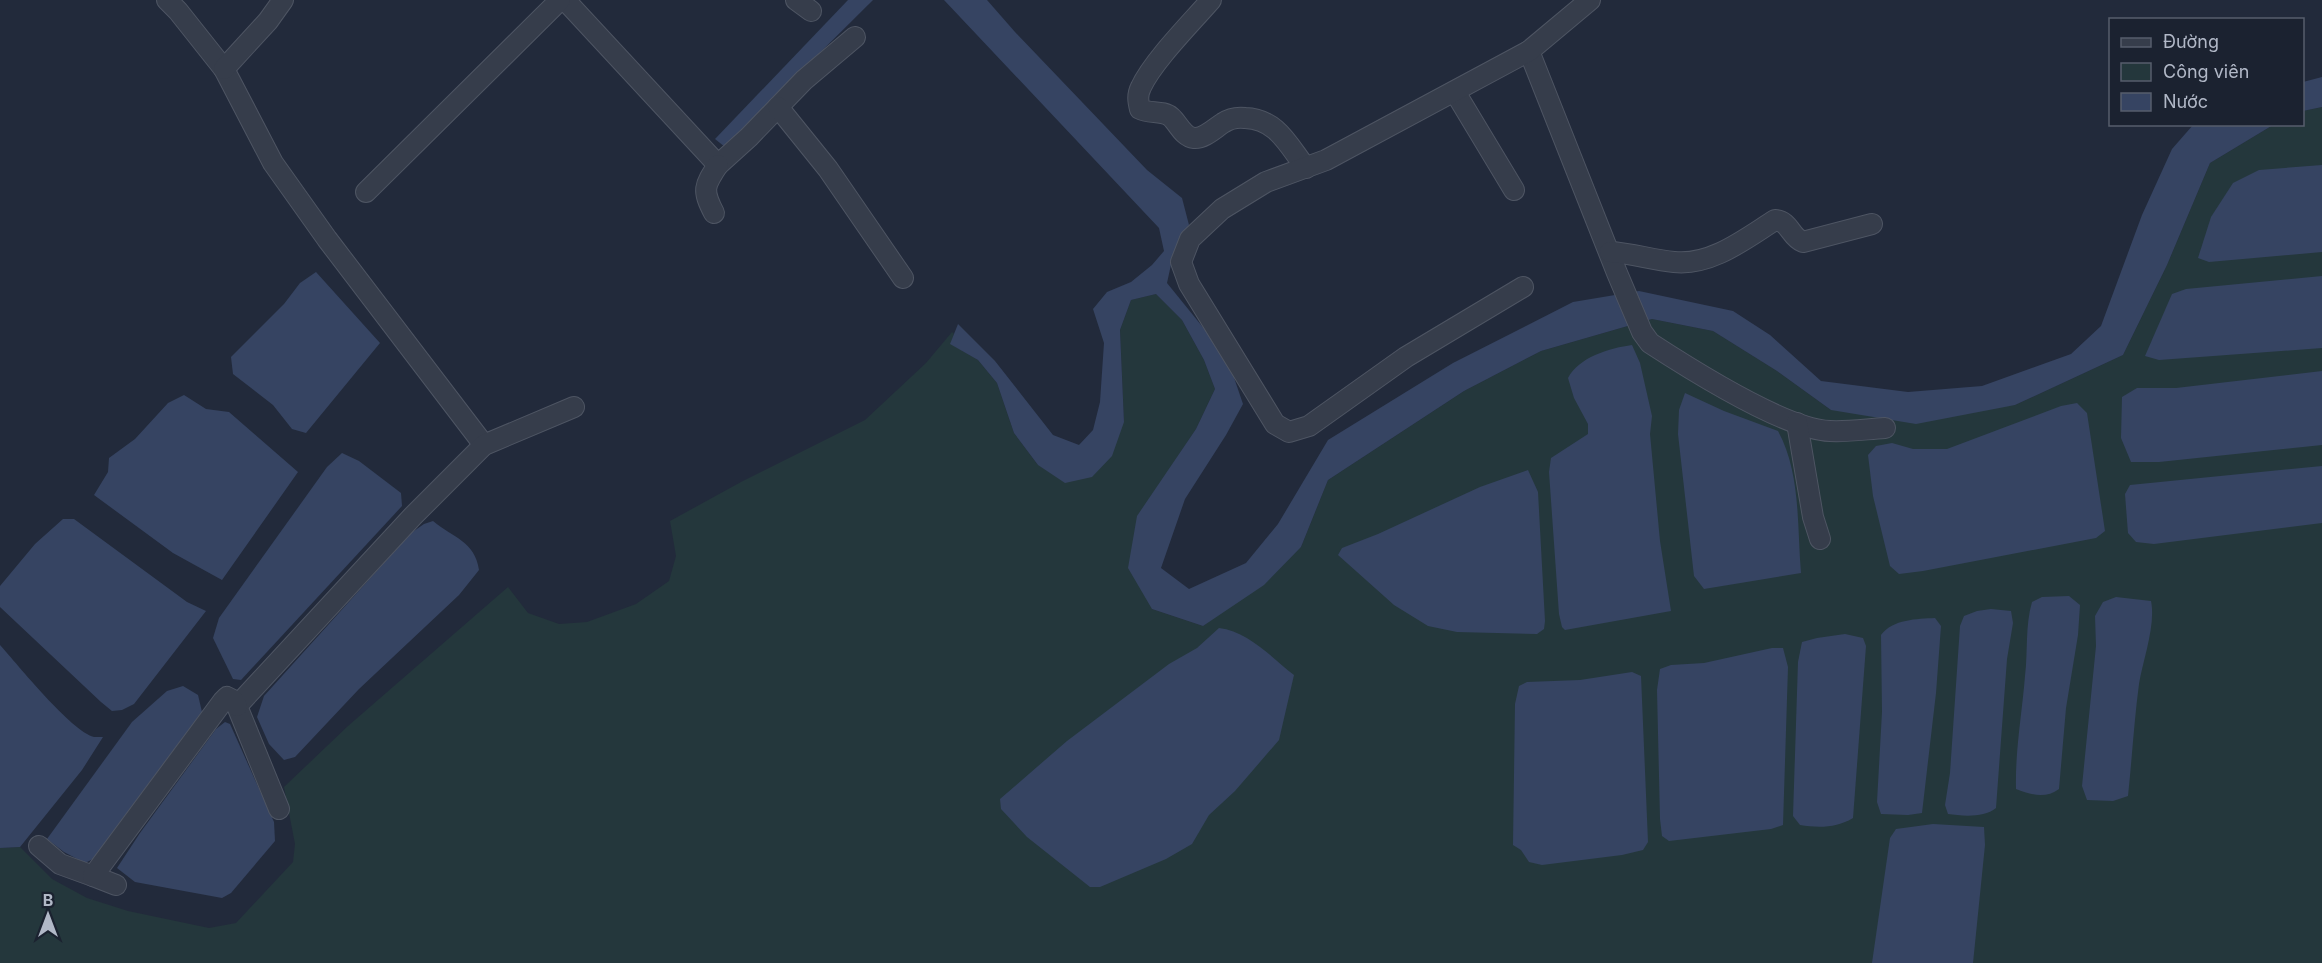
<svg xmlns="http://www.w3.org/2000/svg" width="2322" height="963" font-family="Inter,sans-serif">
  <style>
    .green { fill: #24373c }
    .water { fill: #364462 }
    .lines { fill: none; stroke-linecap: round; stroke-linejoin: round }
    .minor-casing { stroke: #4e5563; stroke-width: 22 }
    .minor { stroke: #363d4b; stroke-width: 20 }
  </style>
  <rect width="100%" height="100%" fill="#222a3b"/>
  <path class="green" d="M2322,107v856h-2322v-115l20,-1 32,32 35,19 41,13 81,17 27,-5 57,-61 2,-18 -11,-57 64,-61 160,-139 20,26 31,11 28,-2 49,-18 33,-23 7,-25 -6,-35 71,-39 124,-62 61,-57 26,-31 2,2 -3,10 27,16 19,23 17,50 24,32 86,-43 -4,-92 11,-30 25,-6 26,26 22,40 11,29 -19,40 -26,39 -18,141 51,17 98,-79 27,-67 136,-89 77,-40 111,-32 61,12 64,40 54,39 184,-5 108,-50 44,-90 43,-102 63,-38 29,-1 1,-13z"/>
  <g class="water">
    <path d="M848,0h25l-148,147 -10,-8z"/>
    <path d="M944,0h43l28,32 132,138 35,28 7,27 -17,35 -5,23 60,74 16,47 -17,31 -41,64 -24,69 28,21 57,-26 32,-39 50,-84 125,-77 120,-61 66,-11 94,20 37,24 51,46 87,11 74,-6 89,-32 30,-28 41,-111 30,-66 21,-24h80l-63,38 -43,102 -44,90 -108,50 -99,19 -85,-14 -54,-39 -64,-40 -61,-12 -111,32 -77,40 -136,89 -27,67 -37,38 -61,41 -51,-17 -24,-41 9,-52 59,-87 19,-40 -11,-29 -22,-40 -26,-26 -25,6 -11,30 4,92 -12,34 -20,21 -27,6 -27,-18 -24,-32 -17,-50 -19,-23 -28,-16 8,-20 37,37 58,74 26,10 14,-15 7,-28 4,-59 -11,-34 14,-17 24,-10 21,-17 12,-14 -5,-23z"/>
    <path d="M2322,77v30l-19,4v-29z"/>
    <path d="M2322,165v87l-113,10 -11,-4 13,-41 22,-34 26,-13z"/>
    <path d="M316,272l64,71 -74,90 -14,-4 -19,-24 -40,-31 -2,-17 53,-53 16,-21z"/>
    <path d="M2322,276v72l-163,12 -14,-4 27,-62 14,-5z"/>
    <path d="M1632,345l8,18 12,53 -2,18 10,107 11,70 -106,19 -3,-3 -3,-13 -10,-142 2,-14 37,-24v-10l-14,-26 -6,-20c11,-21 42,-30 64,-33z"/>
    <path d="M2322,371v74l-163,17h-28l-10,-24 1,-41 15,-9h39z"/>
    <path d="M1685,393l39,18 54,20c23,42 19,96 23,142l-97,16 -10,-13 -16,-142 1,-24z"/>
    <path d="M184,395l22,14 23,3 69,60 -76,108 -49,-27 -79,-58 14,-23 1,-14 26,-19 33,-36z"/>
    <path d="M2077,403l10,10 18,118 -9,7 -173,33 -24,3 -9,-8 -17,-70 -5,-41 8,-9 16,-3 21,6h34l114,-43z"/>
    <path d="M342,453l17,8 42,32 1,13 -161,174 -8,-1 -20,-41 6,-20 108,-151z"/>
    <path d="M2322,466v57l-168,21 -18,-2 -8,-9 -3,-39 5,-9z"/>
    <path d="M1528,470l10,22 7,129 -1,8 -7,5 -80,-2 -29,-6 -34,-21 -56,-50 4,-7 36,-14 102,-47z"/>
    <path d="M63,519h11l113,83 19,9 -72,93 -12,6 -10,1 -11,-9 -101,-95v-21l35,-42z"/>
    <path d="M433,521c20,17 42,20 46,49l-20,25 -100,94 -64,68 -11,3 -15,-16 -12,-27 7,-21 147,-163 13,-9z"/>
    <path d="M2069,596l11,9 -2,30 -12,73 -7,81c-13,10 -28,6 -43,0 -1,-38 6,-75 9,-113 3,-25 0,-50 7,-74l10,-5z"/>
    <path d="M2116,597l35,4c5,24 -8,59 -12,83 -5,37 -7,75 -11,112l-15,5 -26,-1 -5,-14 14,-140 -1,-30 8,-14z"/>
    <path d="M1991,609l20,2 2,12 -6,36 -11,149c-12,10 -34,8 -48,6l-3,-9 5,-32 10,-147 4,-10 13,-5z"/>
    <path d="M1935,618l6,8 -5,67 -14,120 -14,2 -27,-1 -4,-12 5,-90 -1,-77c12,-16 36,-16 54,-17z"/>
    <path d="M1219,628c29,3 53,30 75,47l-15,65 -44,51 -26,24 -17,29 -26,15 -66,28h-10l-63,-50 -26,-28 -1,-10 67,-58 102,-77 28,-16z"/>
    <path d="M1845,634l18,4 3,8 -13,172c-16,10 -35,10 -53,7l-7,-9 5,-154 4,-20 15,-4z"/>
    <path d="M0,645c18,20 71,86 94,92 1,0 8,0 9,0l-21,33 -62,77 -20,1z"/>
    <path d="M1772,648h11l5,19 -5,158 -12,4 -102,12 -7,-5 -2,-17 -3,-129 3,-21 11,-4 33,-2z"/>
    <path d="M1632,672l9,4 7,166 -5,8 -21,5 -80,10 -13,-3 -8,-12 -8,-5 2,-141 4,-18 8,-4 53,-2z"/>
    <path d="M183,686l15,9 4,17 -109,147 -8,4 -21,-11 -17,-13 85,-117 35,-31z"/>
    <path d="M225,722l5,2 44,98 1,19 -44,52 -9,5 -87,-16 -18,-14 23,-35 76,-104z"/>
    <path d="M1933,824l51,3 1,18 -12,118h-101l18,-125 6,-9z"/>
  </g>
  <g class="lines">
    <defs>
      <g id="minor">
        <path d="M167,0l11,11 46,58 49,94 54,76 157,206"/>
        <path d="M565,0l153,165 31,-28 55,-57 51,-43"/>
        <path d="M796,0l15,11"/>
        <path d="M1211,0c-20,23 -58,61 -70,87 -4,8 -3,14 -1,22 9,5 23,1 31,8 7,6 12,20 23,21 10,1 21,-10 29,-15 6,-4 14,-6 22,-5 32,1 43,27 61,50"/>
        <path d="M1529,51l88,222 25,59 8,11c40,26 135,86 180,88 18,1 37,-2 55,-3"/>
        <path d="M224,69l44,-48 15,-21"/>
        <path d="M1455,92l59,98"/>
        <path d="M778,107l50,62 75,109"/>
        <path d="M366,192l194,-192"/>
        <path d="M714,213c-12,-23 -10,-27 4,-48"/>
        <path d="M1610,252c22,1 42,8 64,10 37,4 71,-23 101,-42 15,1 15,17 28,22l69,-18"/>
        <path d="M1523,287l-117,70 -97,69 -20,6 -14,-8 -86,-140 -8,-22 9,-23 32,-30 44,-27 60,-22 203,-109 61,-51"/>
        <path d="M1797,423l16,94 7,22"/>
        <path d="M279,809l-42,-103 176,-190 71,-71 90,-38"/>
        <path d="M39,846l21,18 33,12"/>
        <path d="M116,885l-23,-9 130,-175 4,-4 6,3 4,6"/>
      </g>
    </defs>
    <use href="#minor" class="minor-casing"/>
    <use href="#minor" class="minor"/>
  </g>
  <rect x="2109" y="18" width="195" height="108" fill="#1b2230" stroke="#575e6c" stroke-width="1.5"/>
  <rect x="2121" y="38" width="30" height="9" fill="#363d4b" stroke="#575e6c" stroke-width="1.5"/>
  <text x="2163" y="48" font-size="18" fill="#b1b8c7">Đường</text>
  <rect x="2121" y="63" width="30" height="18" fill="#24373c" stroke="#575e6c" stroke-width="1.5"/>
  <text x="2163" y="78" font-size="18" fill="#b1b8c7">Công viên</text>
  <rect x="2121" y="93" width="30" height="18" fill="#364462" stroke="#575e6c" stroke-width="1.5"/>
  <text x="2163" y="108" font-size="18" fill="#b1b8c7">Nước</text>
  <g transform="translate(48 915)" stroke="#1b2230" stroke-width="4.5" paint-order="stroke">
  <path d="M0-4.5L10 22L0 15L-10 22Z" fill="#b1b8c7"/>
  <text y="-9" font-size="16" font-weight="bold" text-anchor="middle" fill="#b1b8c7">B</text>
  </g>
</svg>
